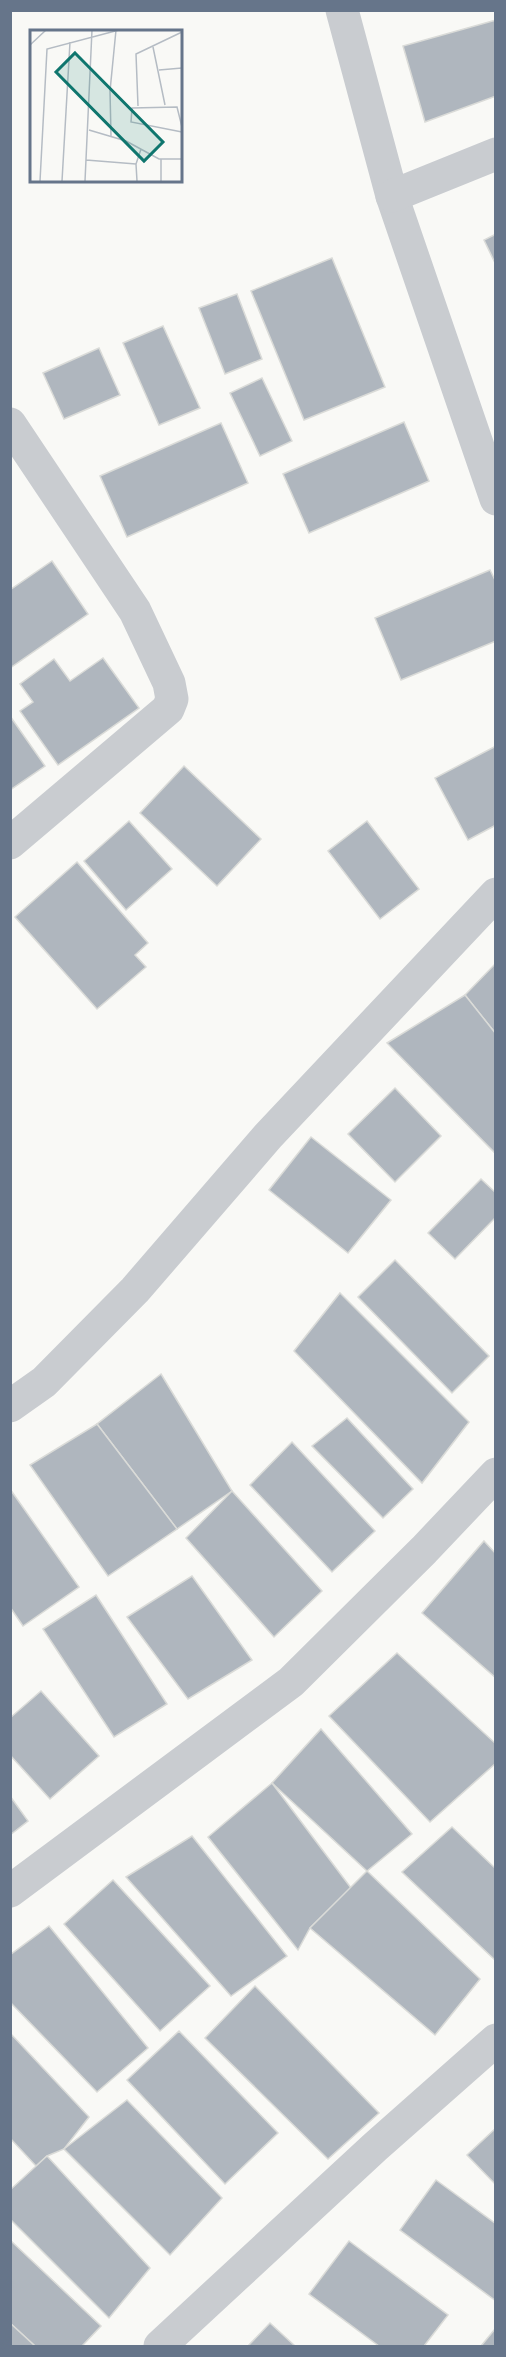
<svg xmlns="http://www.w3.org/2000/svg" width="506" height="2357" font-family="Arial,sans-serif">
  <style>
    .building { fill: #afb6be; stroke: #dadbd8; stroke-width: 1.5 }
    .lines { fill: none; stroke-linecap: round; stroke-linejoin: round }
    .minor { stroke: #c9ccd0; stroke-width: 33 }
    .inset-road { fill: none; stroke: #b5bcc4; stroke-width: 1.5 }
    .view { fill: #0f766e; fill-opacity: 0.15; stroke: #0f766e; stroke-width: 3 }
    .inset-edge { fill: none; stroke: #66758a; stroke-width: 3 }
  </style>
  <rect width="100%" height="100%" fill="#f9f9f6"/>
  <g class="building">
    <path d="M496,20v76l-71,26 -22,-76z"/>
    <path d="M496,234v31l-12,-25z"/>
    <path d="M332,258l53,129 -81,33 -53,-129z"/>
    <path d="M237,294l25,65 -37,15 -26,-66z"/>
    <path d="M163,326l37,82 -41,17 -36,-82z"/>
    <path d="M99,348l21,47 -56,24 -21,-46z"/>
    <path d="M262,378l30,63 -32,15 -30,-63z"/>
    <path d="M404,422l25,59 -120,52 -26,-59z"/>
    <path d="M221,423l27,60 -121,54 -27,-61z"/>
    <path d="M52,561l36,53 -78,54v-78z"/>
    <path d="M490,570l6,12v59l-95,39 -26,-62z"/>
    <path d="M103,658l36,50 -81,57 -38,-54 13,-9 -13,-18 34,-25 16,22z"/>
    <path d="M10,716l35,50 -35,24z"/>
    <path d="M496,746v79l-28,15 -33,-62z"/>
    <path d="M184,766l77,73 -44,47 -77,-73z"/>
    <path d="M129,821l43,48 -46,41 -42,-49z"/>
    <path d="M367,821l52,68 -39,30 -52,-68z"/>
    <path d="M77,862l71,81 -13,12 11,12 -49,42 -82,-92z"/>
    <path d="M496,963v71l-31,-39z"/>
    <path d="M465,995l31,39v117l-2,1 -107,-109z"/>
    <path d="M395,1088l46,48 -46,46 -47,-48z"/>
    <path d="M311,1137l80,63 -43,53 -79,-63z"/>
    <path d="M481,1179l15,14v24l-41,42 -27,-26z"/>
    <path d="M395,1260l94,96 -37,37 -94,-96z"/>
    <path d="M340,1293l129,129 -47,61 -128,-132z"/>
    <path d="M161,1374l71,117 -55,38 -80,-105z"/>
    <path d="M347,1418l66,71 -30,29 -71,-72z"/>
    <path d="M97,1424l80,105 -69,47 -78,-111z"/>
    <path d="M292,1442l83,89 -43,41 -82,-87z"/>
    <path d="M10,1489l69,98 -56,39 -13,-19z"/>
    <path d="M232,1491l90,100 -48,46 -88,-99z"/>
    <path d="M484,1541l12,13v124l-74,-65z"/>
    <path d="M192,1576l60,84 -64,39 -61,-82z"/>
    <path d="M96,1595l71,109 -53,33 -71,-108z"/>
    <path d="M397,1653l99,91v19l-66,59 -101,-106z"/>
    <path d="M41,1691l58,65 -49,43 -40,-44v-37z"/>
    <path d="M321,1729l91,105 -45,37 -95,-88z"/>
    <path d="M272,1783l79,105 -41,40 -12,22 -90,-113z"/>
    <path d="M10,1796l18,25 -18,14z"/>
    <path d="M452,1827l44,42v92l-94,-89z"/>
    <path d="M192,1836l95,120 -56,40 -105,-119z"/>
    <path d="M367,1871l113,108 -45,56 -125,-107z"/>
    <path d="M113,1880l97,106 -50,45 -96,-107z"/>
    <path d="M49,1926l99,122 -51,44 -87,-90v-47z"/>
    <path d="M255,1986l124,127 -51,46 -123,-121z"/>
    <path d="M179,2031l99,102 -53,51 -98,-104z"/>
    <path d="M10,2033l79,84 -25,32 -17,7 -11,10 -26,-28z"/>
    <path d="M127,2100l95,98 -52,57 -106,-106z"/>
    <path d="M496,2128v57l-29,-30z"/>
    <path d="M47,2156l103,112 -41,50 -99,-99v-29z"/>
    <path d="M436,2180l60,44v77l-96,-71z"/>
    <path d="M10,2240l91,86 -19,20h-47l-25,-23z"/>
    <path d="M349,2241l99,74 -24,31h-45l-70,-52z"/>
    <path d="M10,2323l25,23h-25z"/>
    <path d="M270,2323l25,23h-47z"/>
    <path d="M495,2329l1,17h-15z"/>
  </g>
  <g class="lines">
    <g class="minor">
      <path d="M342,10l50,186 104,303"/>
      <path d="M392,196l104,-42"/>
      <path d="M10,424l125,187 34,72 3,16 -4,10 -158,134"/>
      <path d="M10,1406l34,-24 91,-92 133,-154 228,-242"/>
      <path d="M10,1891l281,-209 133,-132 72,-76"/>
      <path d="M160,2346l215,-199 121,-107"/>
    </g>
  </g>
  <g transform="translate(30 30)">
    <rect width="152" height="152" fill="#f9f9f6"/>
    <path class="inset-road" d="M0,15l16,-15M123,17l12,58M129,40l23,-2M108,76l-2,-52 46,-22M152,97l-5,-20 -45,1 -1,14 51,10M59,100l37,11 33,18h23M81,106l-1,-45 6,-61M56,130l50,4M10,151l7,-132 72,-19M32,151l8,-139M55,151l7,-151M107,151l-1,-17 5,-15M131,151v-22"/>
    <path class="view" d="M45,23l88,89 -19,19 -88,-89z"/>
    <rect width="152" height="152" class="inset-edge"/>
  </g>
  <rect width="506" height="2357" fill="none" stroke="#66758a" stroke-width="24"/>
</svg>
